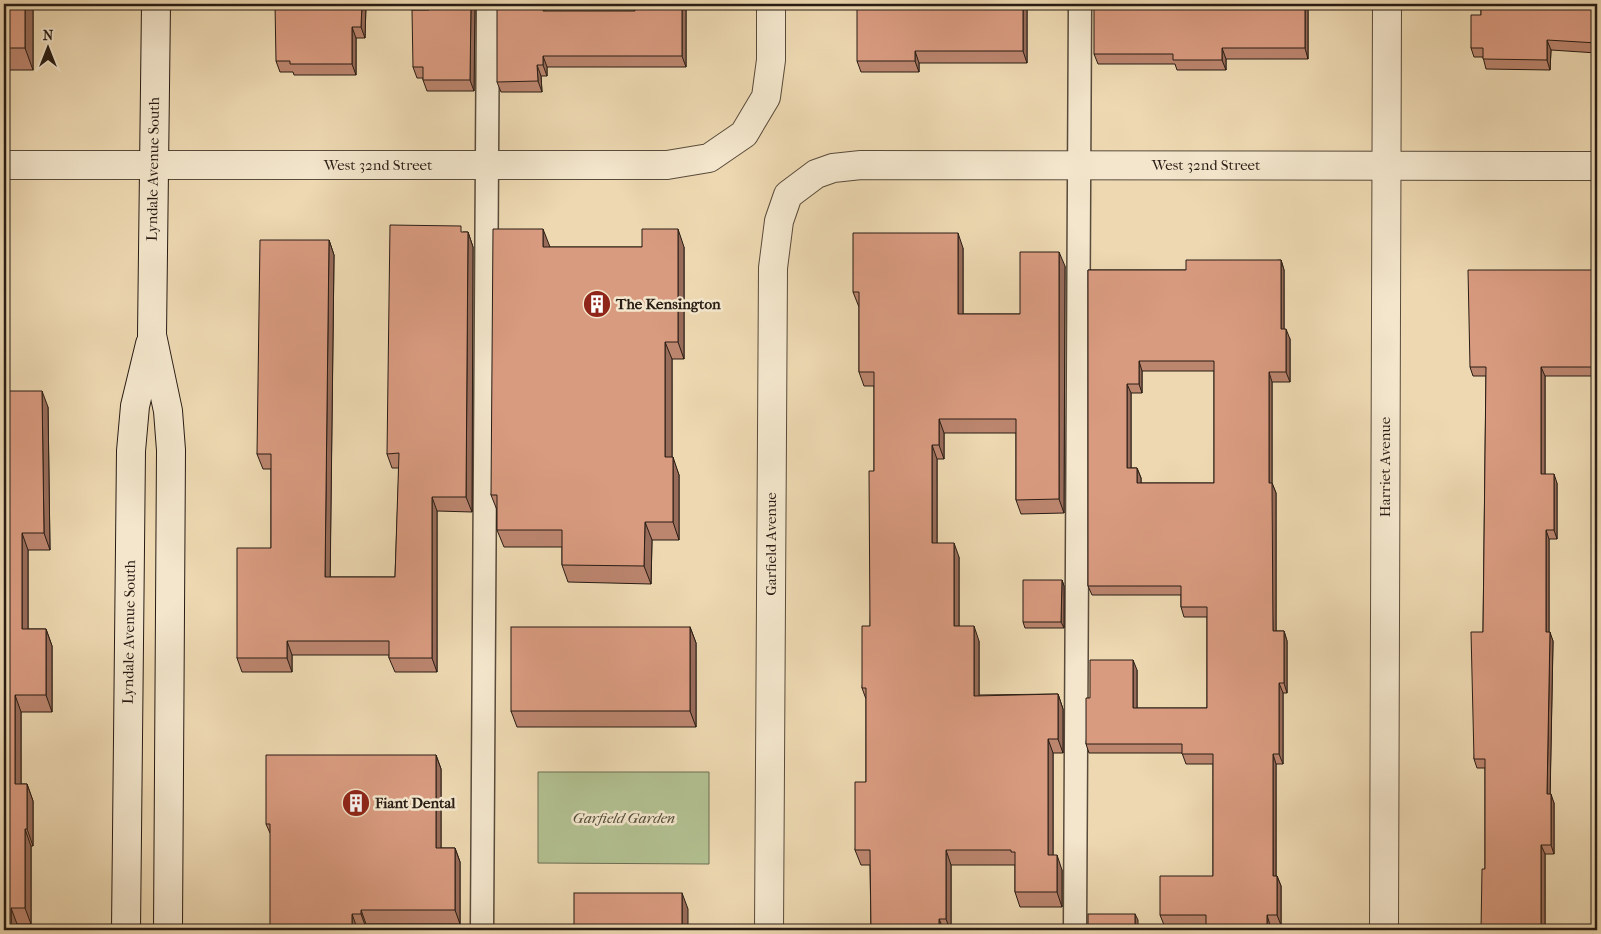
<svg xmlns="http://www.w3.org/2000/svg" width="1601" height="934" font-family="'IM FELL French Canon',serif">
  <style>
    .green { fill: #b2c091; stroke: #6d6e52 }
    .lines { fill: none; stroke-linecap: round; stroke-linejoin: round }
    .service-casing { stroke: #594b3b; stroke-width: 25 }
    .minor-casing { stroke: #594b3b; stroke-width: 30 }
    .secondary-casing { stroke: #281c14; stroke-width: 30 }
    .service { stroke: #f3e6cc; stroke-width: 22 }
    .minor { stroke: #f3e6cc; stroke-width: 28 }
    .secondary { stroke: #f3e6cc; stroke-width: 28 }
    .wall { fill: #bb856e; stroke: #281c14; fill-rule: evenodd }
    .shaded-wall { fill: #986c5a; stroke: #281c14 }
    .building { fill: #d99b80; stroke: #281c14; fill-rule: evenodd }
    .labels { text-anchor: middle; stroke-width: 5; stroke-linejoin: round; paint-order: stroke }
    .street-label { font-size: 15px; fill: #281c14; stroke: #f3e6cc }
    .poi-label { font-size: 15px; font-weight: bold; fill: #281c14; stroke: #f3e6cc; text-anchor: start }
    .park-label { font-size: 15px; font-style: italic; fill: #514d3a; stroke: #f3e6cc }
  </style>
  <rect width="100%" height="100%" fill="#edd8b1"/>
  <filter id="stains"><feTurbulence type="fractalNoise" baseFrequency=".004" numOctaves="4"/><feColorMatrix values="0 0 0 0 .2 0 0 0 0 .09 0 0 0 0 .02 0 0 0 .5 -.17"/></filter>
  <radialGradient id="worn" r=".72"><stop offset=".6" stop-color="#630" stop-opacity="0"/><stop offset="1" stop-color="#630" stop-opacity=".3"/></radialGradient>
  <path class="green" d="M538,772h171v92l-171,-1z"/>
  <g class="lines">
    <defs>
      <g id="service">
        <path d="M482,930l6,-926"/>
        <path d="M1075,930l5,-926"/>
      </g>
      <g id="minor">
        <path d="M4,165h663l42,-7 35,-24 22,-37 5,-37v-56"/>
        <path d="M769,930l4,-662 6,-47 9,-26 28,-21 17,-6 28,-3 736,1"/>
        <path d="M1384,930l3,-926"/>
      </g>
      <g id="secondary">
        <path d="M156,4l-4,331 16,76 3,39 -3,480"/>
        <path d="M126,930l5,-479 4,-45 15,-62"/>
      </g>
    </defs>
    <use href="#service" class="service-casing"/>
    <use href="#minor" class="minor-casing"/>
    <use href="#secondary" class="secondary-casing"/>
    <use href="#service" class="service"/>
    <use href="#minor" class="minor"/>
    <use href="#secondary" class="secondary"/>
  </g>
  <g class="wall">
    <rect x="4" y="4" width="29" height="66"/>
    <path d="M366,4l-1,34h-9v37h-62l-1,-3h-13l-4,-11z"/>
    <path d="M429,4h46l-1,87h-47l-4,-11v-2h-6l-4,-11 16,-57z"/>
    <path d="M535,4v1h8l2,6h90l51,-7v63h-139v9h-6l1,16h-41l-4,-10z"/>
    <path d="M1027,4v59h-108v9h-58l-4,-11z"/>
    <path d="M1308,4v55h-82v11h-49l-2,-6h-77l-4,-10z"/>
    <path d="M1481,4h116v49l-46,-3 -1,20 -64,-1 -3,-12h-9l-3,-9 10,-33z"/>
    <path d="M463,232h5l5,15 -1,265 -35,-1v161h-42l-6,-14v-3h-97v17h-50l-5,-14 34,-110v-79h-8l-6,-15 72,-214 5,15 -4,322h65l4,-109h-7l-5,-14z"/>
    <path d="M550,247h134v112h-12v98l7,18v65h-27l-1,44 -83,-2 -6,-17v-18h-58l-7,-17v-20l-6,-15z"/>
    <path d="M963,248v66h57l45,-48 -1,247 -43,1 -5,-14v-67h-72v26h-7v84l22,14v69l20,15v54l79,-1 5,15v44h-10v102l9,15v37h-42l-5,-15v-27h-64v65h-80l-1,-65h-9l-6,-15 11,-68v-83l-4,-11 8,-62 4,-155v-85h-10l-5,-14v-65l-6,-15z"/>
    <path d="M1281,260l3,10v59l6,10v43h-18v101l4,10v138h8l3,10v52h-4v71h-7v112h1l4,10v39h-11v5l-64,-5h-42l-4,-10 53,-39v-112h-27l-4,-11h-93l-3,-9 4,-46 47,-28v38h70v-91h-23l-3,-10v-12h-89l-4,-9v-316h98zM1142,371h72v112h-73v-5l-4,-10h-6v-75h11z"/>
    <path d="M1597,270v106h-52v98l12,9v56h-8v93l4,9 -3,153 4,9v51h-9v76l-60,-61v-101h-8l-3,-9 9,-127 3,-256h-13l-3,-9z"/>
    <path d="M4,391l44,16 2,143h-22v79h18l6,17v66h-31v72h6l6,17v45h-2v78h-14v6h-13z"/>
    <path d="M1062,580l2,6v42h-39l-2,-6z"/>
    <path d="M690,627l6,16v84h-179l-6,-16z"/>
    <path d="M436,755l5,14v79h14l5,14v62h-94v4h-9v2l-87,-97 -4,-9z"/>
  </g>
  <g class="shaded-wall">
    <path d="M25,4h8v66l-8,-22z"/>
    <path d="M362,4h4l-1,34 -4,-11z"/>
    <path d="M471,4h4l-1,87 -4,-11z"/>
    <path d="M682,4h4v63l-4,-11z"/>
    <path d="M1023,4h4v59l-4,-12z"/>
    <path d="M1305,4h3v55l-3,-11z"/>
    <path d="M352,27l4,11v37l-4,-11z"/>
    <path d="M1547,40l4,10 -1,20 -3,-10z"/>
    <path d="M1222,48l4,11v11l-4,-10z"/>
    <path d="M915,51l4,12v9l-4,-11z"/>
    <path d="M543,56l4,11v9l-4,-11z"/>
    <path d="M537,65l4,11 1,16 -4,-11z"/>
    <path d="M543,229l7,18v18l-7,-18z"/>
    <path d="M678,229l6,18v112l-6,-17z"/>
    <path d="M468,232l5,15 -1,265 -6,-15z"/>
    <path d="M958,233l5,15v81l-5,-15z"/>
    <path d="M329,240l5,15 -4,337 -5,-15z"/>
    <path d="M1059,252l6,14 -1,247 -5,-14z"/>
    <path d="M1281,260l3,10v69l-3,-10z"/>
    <path d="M1286,329l4,10v43l-4,-10z"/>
    <path d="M665,342l7,17v116l-7,-18z"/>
    <path d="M1139,361l3,10v22l-3,-9z"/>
    <path d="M1541,367l4,9v107l-4,-9z"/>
    <path d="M1269,372l3,10v101l4,10v148l-3,-10 -4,-148z"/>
    <path d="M1127,384l4,9v85l-4,-10z"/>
    <path d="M42,391l6,16 2,143 -6,-17z"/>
    <path d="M939,419l5,14v26l-5,-14z"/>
    <path d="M932,445l5,14v98l-5,-14z"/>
    <path d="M673,457l6,18v65l-6,-18z"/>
    <path d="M1137,468l4,10v15l-4,-10z"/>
    <path d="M1554,474l3,9v56l-3,-9z"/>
    <path d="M432,497l5,14v161l-5,-14z"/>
    <path d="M645,522l7,18 -1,44 -7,-18z"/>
    <path d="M1546,530l3,9v102l-3,-9z"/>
    <path d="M22,533l6,17v96l-6,-17z"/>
    <path d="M954,543l5,14v84l-5,-15z"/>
    <path d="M1062,580l2,6v42l-3,-6z"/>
    <path d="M974,626l5,15v69l-5,-14z"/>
    <path d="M690,627l6,16v84l-6,-16z"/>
    <path d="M46,629l6,17v66l-6,-17z"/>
    <path d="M1284,631l3,10v52l-3,-10z"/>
    <path d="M1550,632l3,9 -3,162 -3,-9z"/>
    <path d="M287,641l5,14v17l-5,-14z"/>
    <path d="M1133,660l4,10v48l-4,-10z"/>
    <path d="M1279,683l4,10v71l-4,-10z"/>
    <path d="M1058,694l5,15v44l-5,-14z"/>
    <path d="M15,695l6,17v89l-6,-17z"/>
    <path d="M1048,739l5,14v117l-5,-15z"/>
    <path d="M1273,754l3,10v122l-3,-10z"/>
    <path d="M436,755l5,14v93l-5,-14z"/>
    <path d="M27,784l6,17v45l-6,-17z"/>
    <path d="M1551,794l3,9v51l-3,-9z"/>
    <path d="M25,829l6,17v78l-6,-16z"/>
    <path d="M1541,845l4,9v76h-4z"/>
    <path d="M455,848l5,14v62l-5,-14z"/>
    <path d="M946,850l5,15v65h-1l-4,-11z"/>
    <path d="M1057,855l5,15v37l-5,-15z"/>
    <path d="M1277,876l4,10v39l-4,-10z"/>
    <path d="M682,893l6,16v21h-6z"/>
    <path d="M11,908l6,16v6h-6z"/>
    <path d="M361,910l5,14v4l-5,-14z"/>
    <path d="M352,914l5,14v2h-5z"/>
    <path d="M1135,914l3,6v10h-3z"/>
    <path d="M1267,915l3,10v5h-3z"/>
    <path d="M939,919l5,11h-5z"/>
  </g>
  <g class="building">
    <rect x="4" y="4" width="21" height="44"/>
    <path d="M275,4h87l-1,23h-9v37h-62v-3h-14z"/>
    <path d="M429,4h42l-1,76h-47v-13h-10l-1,-57h17z"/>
    <path d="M497,4l46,1v6h92v-7h47v52h-139v9h-6l1,16 -41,1z"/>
    <path d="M857,4h166v47h-108v10h-58z"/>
    <path d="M1094,4h211v44h-83v12h-49v-6h-79z"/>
    <path d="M1481,4h116v39l-50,-3v20l-64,-1v-11h-12v-33h10z"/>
    <path d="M390,225l71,1v6h7l-2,265h-34v161h-43v-17h-102v17h-50v-110h34v-94h-14l3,-214h69l-4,337h70l4,-124 -12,1z"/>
    <path d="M493,229h50v18h99v-18h36v113h-13v115h8v65h-28l-1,44 -82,-1v-35h-65v-35h-6z"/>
    <path d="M853,233h105v81h62v-62h39v247l-43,1v-81h-77v26h-7v98h22v83h20v70l84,-2v45h-10v116h9v37h-42v-40h-4v-2h-65v69h-7v11h-68l-1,-80h-15v-68h11v-94h-4v-62h8l-1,-155h5v-99h-15v-80h-6z"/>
    <path d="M1186,260h95v69h5v43h-17v111h3l1,148h11v52h-5v71h-6v122h4v39h-10v15h-61v-15h-46v-39h53v-122h-31v-10h-96v-46h4v-38h43v48h74v-101h-26v-21h-93v-316h98zM1139,361h75v122h-77v-15h-10v-84h12z"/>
    <path d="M1468,270h129v97h-56v107h13v56h-8v102h4l-3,162h4v51h-10v85h-60l1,-61h3v-110h-11l-3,-127h12l3,-265h-16z"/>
    <path d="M4,391h38l2,142h-22v96h24v66h-31v89h12v45h-2v79h-14v22h-7z"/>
    <path d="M1023,580h39l-1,42h-38z"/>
    <rect x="511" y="627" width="179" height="84"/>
    <path d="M266,755h170v93h19v62h-94v4h-9v16h-82v-106h-4z"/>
    <rect x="574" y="893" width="108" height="37"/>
    <rect x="1088" y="914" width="47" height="16"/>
  </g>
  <defs>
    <symbol id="building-disc" viewBox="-11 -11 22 22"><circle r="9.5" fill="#8f2418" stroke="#f3e6cc"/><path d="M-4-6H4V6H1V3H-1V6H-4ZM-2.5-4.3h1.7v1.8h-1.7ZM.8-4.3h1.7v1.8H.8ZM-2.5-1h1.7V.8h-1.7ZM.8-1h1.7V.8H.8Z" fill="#fff"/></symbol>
  </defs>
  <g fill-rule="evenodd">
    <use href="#building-disc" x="581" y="288" width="32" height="32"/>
    <use href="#building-disc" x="340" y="787" width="32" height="32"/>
  </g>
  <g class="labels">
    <g class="street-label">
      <text x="378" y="170">West 32nd Street</text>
      <text x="1206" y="170">West 32nd Street</text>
      <text transform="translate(153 169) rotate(-89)" y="5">Lyndale Avenue South</text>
      <text transform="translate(1385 467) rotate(-90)" y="5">Harriet Avenue</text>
      <text transform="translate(771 544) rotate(-90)" y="5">Garfield Avenue</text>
      <text transform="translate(129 632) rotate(-89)" y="5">Lyndale Avenue South</text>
    </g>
    <g class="poi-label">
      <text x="616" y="309">The Kensington</text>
      <text x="375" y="808">Fiant Dental</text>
    </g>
    <g class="park-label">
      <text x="624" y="823">Garfield Garden</text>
    </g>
  </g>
  <rect width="1601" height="934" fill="none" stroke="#edd8b1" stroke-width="20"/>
  <rect x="5" y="5" width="1591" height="924" fill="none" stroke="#281c14" stroke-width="2.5"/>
  <rect x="10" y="10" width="1581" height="914" fill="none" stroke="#281c14"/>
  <g transform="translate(48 48)" stroke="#f3e6cc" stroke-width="4" paint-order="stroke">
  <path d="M0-4L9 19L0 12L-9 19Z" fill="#281c14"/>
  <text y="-8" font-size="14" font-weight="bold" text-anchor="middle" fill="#281c14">N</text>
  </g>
  <rect width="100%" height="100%" filter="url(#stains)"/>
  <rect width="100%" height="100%" fill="url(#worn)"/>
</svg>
